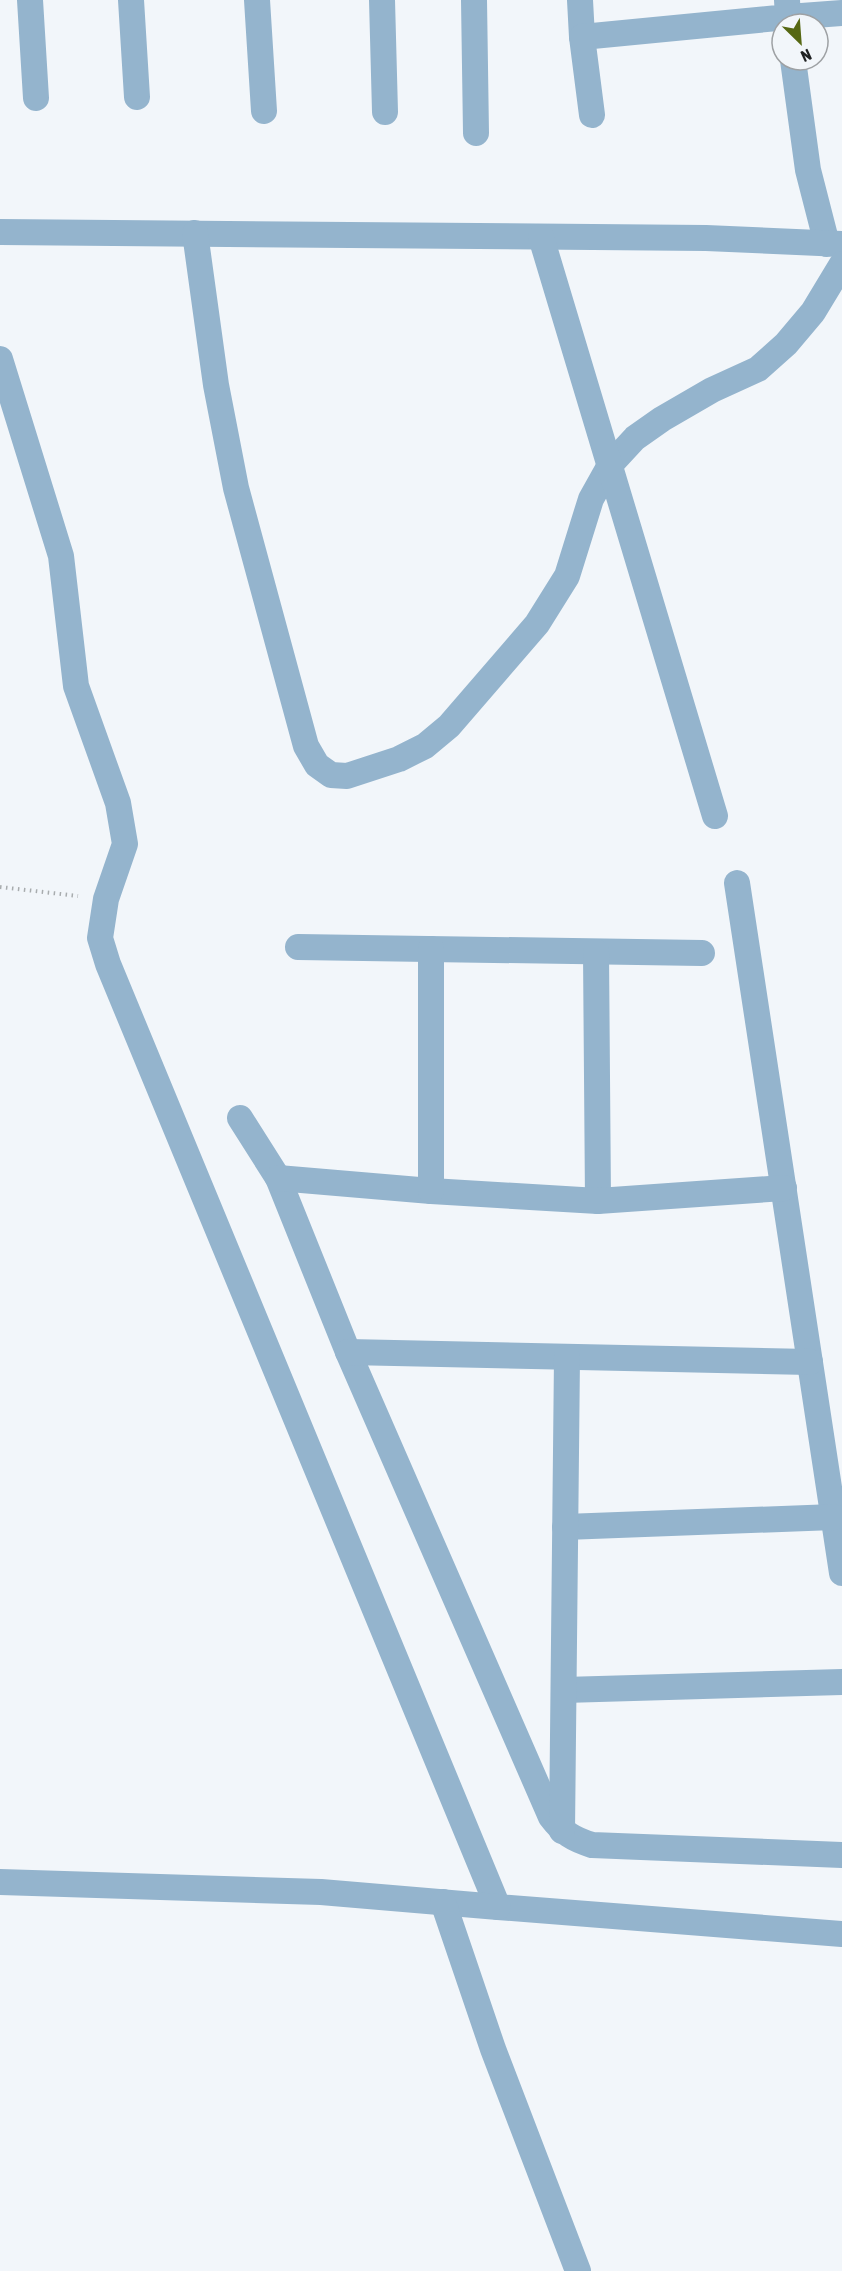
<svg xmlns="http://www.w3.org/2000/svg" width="842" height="2271" font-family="'Asap Condensed',sans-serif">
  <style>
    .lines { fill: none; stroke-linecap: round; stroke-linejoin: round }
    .path { stroke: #a8acae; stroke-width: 4; stroke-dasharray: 1.5 4.5; stroke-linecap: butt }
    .street { stroke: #94b4cd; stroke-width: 26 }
  </style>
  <rect width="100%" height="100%" fill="#f2f6fa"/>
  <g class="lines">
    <path class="path" d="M0,887l78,9"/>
    <g class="street">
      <path d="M30,0l6,98"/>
      <path d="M131,0l6,97"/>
      <path d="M257,0l7,111"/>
      <path d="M382,0l3,112"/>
      <path d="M474,0l2,133"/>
      <path d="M580,0l2,37"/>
      <path d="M789,24l-1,-7 54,-4"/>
      <path d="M793,60l15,110 19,74"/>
      <path d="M592,115l-10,-78 206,-20 -1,-17"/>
      <path d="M0,232l706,6 136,6"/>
      <path d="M195,233l21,152 20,103 70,258 11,19 14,10 16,1 52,-17 26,-13 24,-20 88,-102 30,-48 24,-77 19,-34 25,-27 27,-19 50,-29 46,-21 28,-25 27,-32 29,-48"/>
      <path d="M541,237l174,579"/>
      <path d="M0,359l61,197 15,130 42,117 7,41 -19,55 -6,39 8,26 390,943 344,27"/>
      <path d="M737,883l105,690"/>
      <path d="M298,947l404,6"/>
      <path d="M596,952l2,249"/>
      <path d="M240,1118l38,60 70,174 203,465c12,16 22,22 41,28l250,10"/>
      <path d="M278,1178l153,13 167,10 186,-13"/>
      <path d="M431,1191v-242"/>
      <path d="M348,1352l462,10"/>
      <path d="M565,1527l269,-10"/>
      <path d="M564,1690l278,-8"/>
      <path d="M562,1831l5,-474"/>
      <path d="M0,1882l321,10 177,15"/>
      <path d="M443,1902l50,147 85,222"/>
    </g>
  </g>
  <g transform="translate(800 42) rotate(155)"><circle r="28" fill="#f2f6fa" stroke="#9ea1a4" stroke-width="1.5"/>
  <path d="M0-4.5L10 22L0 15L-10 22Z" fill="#566813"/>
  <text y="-9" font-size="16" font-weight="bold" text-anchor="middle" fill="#1f2122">N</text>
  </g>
</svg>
